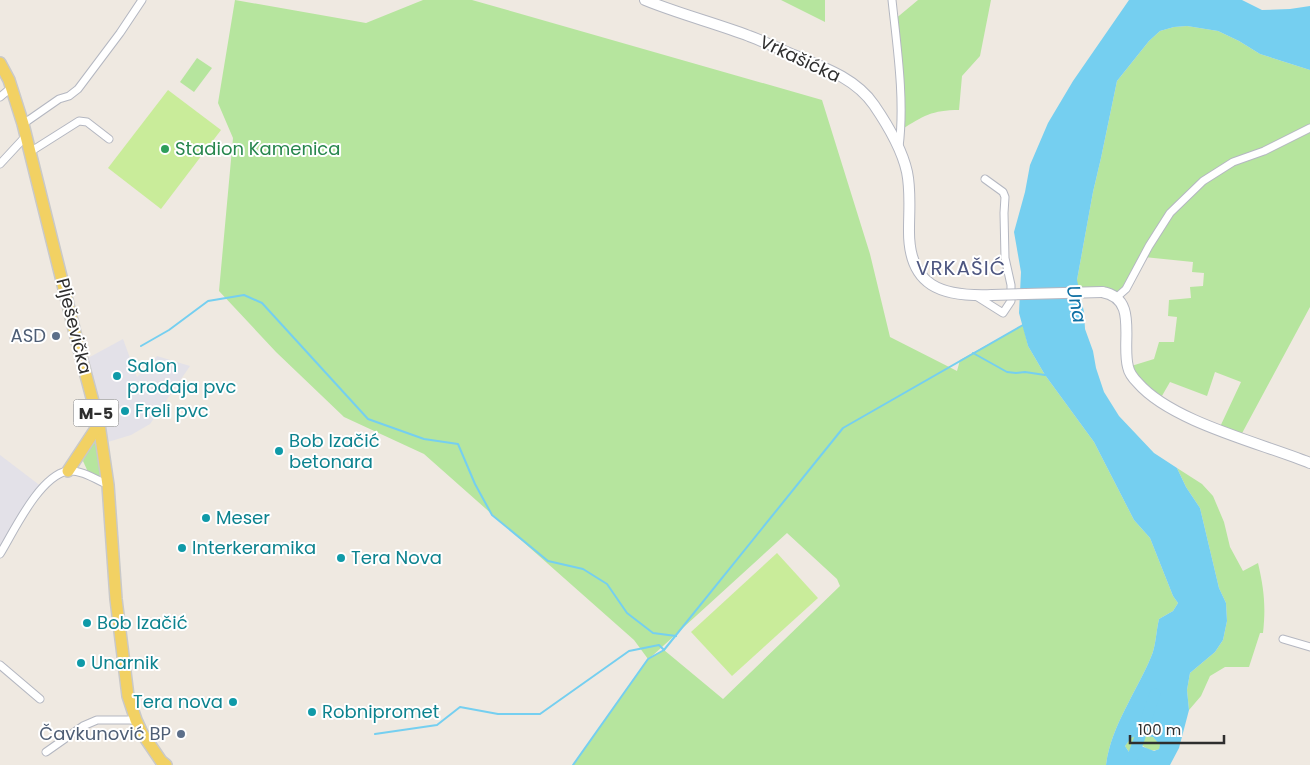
<svg xmlns="http://www.w3.org/2000/svg" width="1310" height="765" font-family="Poppins,sans-serif">
  <style>
    .industrial { fill: #e3e1e8 }
    .green { fill: #b6e59e; fill-rule: evenodd }
    .pitch { fill: #c9ec9a }
    .water { fill: #75cff0; fill-rule: evenodd }
    .lines { fill: none; stroke-linecap: round; stroke-linejoin: round }
    .stream { stroke: #75cff0; stroke-width: 2 }
    .river { stroke: #75cff0; stroke-width: 11 }
    .street-casing { stroke: #b4b7c1; stroke-width: 9 }
    .secondary-casing { stroke: #b4b7c1; stroke-width: 12 }
    .primary-casing { stroke: #c9c9c9; stroke-width: 14 }
    .street { stroke: #fff; stroke-width: 7 }
    .secondary { stroke: #fff; stroke-width: 10 }
    .primary { stroke: #f2d163; stroke-width: 11 }
    .secondary-bridge-casing { stroke: #b4b7c1; stroke-width: 12; stroke-linecap: butt }
    .secondary-bridge { stroke: #fff; stroke-width: 10 }
    .leisure-dot { fill: #2e9e5b; stroke: #fff; stroke-width: 2 }
    .service-dot { fill: #5c6f8a; stroke: #fff; stroke-width: 2 }
    .culture-dot { fill: #0f9aa8; stroke: #fff; stroke-width: 2 }
    .labels { text-anchor: middle; stroke-width: 4; stroke-linejoin: round; paint-order: stroke }
    .shield { fill: #fff; stroke: #6d6d6d; stroke-width: 1 }
    .shield-label { font-size: 16px; font-weight: bold; fill: #2e2e2e }
    .street-label { font-size: 18px; fill: #2e2e2e; stroke: #fff }
    .leisure-label { font-size: 18px; fill: #27864d; stroke: #fff; text-anchor: start }
    .service-label { font-size: 18px; fill: #4e5e75; stroke: #fff; text-anchor: end }
    .culture-label { font-size: 18px; fill: #0d838f; stroke: #fff; text-anchor: start }
    .water-label { font-size: 19px; font-style: italic; fill: #0d6fa3; stroke: #fff }
    .quarter-label { font-size: 20px; letter-spacing: 1px; fill: #4d5680; stroke: #fff }
  </style>
  <rect width="100%" height="100%" fill="#efe9e1"/>
  <g class="industrial">
    <path d="M123,339l14,38 20,-21 33,10 -40,58 -19,11 -23,7 -20,-84z"/>
    <path d="M0,455l42,32 -42,67z"/>
  </g>
  <g class="green">
    <path d="M235,0l131,23 57,-23h49l350,100 48,154 20,83 67,34 3,-11 63,-35 5,21 17,29 49,67 40,78 16,18 23,58 5,7 -5,8 -14,8c-3,12 -3,27 -8,38 -15,36 -40,69 -45,108h-533l75,-106 -14,-19 -210,-186 -80,-37 -68,-65 -57,-61 14,-153 -15,-35zM787,533l50,46 3,7 -117,113 -59,-49 -13,7z"/>
    <path d="M781,0h44v22z"/>
    <path d="M918,0h73l-11,56 -18,20 -3,34c-27,0 -36,6 -58,20l-7,-110z"/>
    <path d="M1187,26l31,5 21,10 21,13 50,16v237l-70,130 -21,-8 22,-47 -26,-10 -8,24 -37,-14 -11,19 -31,-34 26,-8 5,-17h15l3,-25 -9,-1 1,-16 22,-2 -1,-11 13,-1 1,-13 -12,-1 1,-10 -49,-5 -27,40 -40,-4v-13l16,-88 8,-34 16,-77 32,-40 11,-10 14,-4z"/>
    <path d="M197,58l15,10 -18,24 -14,-10z"/>
    <path d="M97,441l6,40 -15,-9 -5,-11c3,-8 7,-15 14,-20z"/>
    <path d="M1177,468l25,16 11,12 11,26 6,25 13,24 15,-8c6,26 8,43 5,70h-3l-11,34h-24l-15,9 -9,20 -12,14 -2,-20 3,-17 25,-21 8,-12 4,-19 -1,-18 -7,-15 -19,-80 -14,-21z"/>
    <path d="M1138,735l15,2 8,8 -2,4c-7,3 -11,1 -17,-4l-7,2 -6,5 -4,-6 6,-9z"/>
  </g>
  <g class="pitch">
    <path d="M168,90l53,40 -60,79 -53,-41z"/>
    <path d="M777,553l41,45 -86,78 -41,-44z"/>
  </g>
  <path class="water" d="M1129,0h113l20,10 28,-1 20,-3v64l-50,-16 -21,-13 -21,-10 -31,-5 -13,1 -14,4 -11,10 -32,40 -16,77 -8,34 -16,88 7,32 1,17 8,22 3,17 8,24 15,24 35,37 23,15 9,19 14,21 19,80 7,15 1,18 -4,19 -8,12 -25,21 -3,17 2,20 -10,38 -9,17h-64c5,-39 30,-72 45,-108 5,-11 5,-26 8,-38l14,-8 5,-8 -5,-7 -23,-58 -16,-18 -40,-78 -49,-67 -17,-29 -9,-33 2,-41 -7,-40 11,-40 5,-27 18,-42 25,-42zM1138,735l15,2 7,8 -1,4 -5,2 -18,-7 -7,8 -4,-6 6,-8z"/>
  <g class="lines">
    <g class="stream">
      <path d="M141,346l28,-16 39,-29 36,-6 18,8 106,116 56,20 34,5 17,40 17,31 56,46 35,8 24,15 20,29 26,20 23,3"/>
      <path d="M973,353l34,19 9,1 9,-1 20,3"/>
      <path d="M375,734l62,-9 23,-18 38,7h42l89,-63 30,-6 5,5"/>
      <path d="M573,765l75,-106 16,-9 179,-222 180,-103"/>
    </g>
    <path class="river" d="M1130,765l25,-71"/>
    <defs>
      <g id="street">
        <path d="M892,0c5,47 13,100 7,147"/>
        <path d="M0,97l12,-10"/>
        <path d="M23,124l36,-25 10,-3 9,-7 42,-56 22,-33"/>
        <path d="M30,152l49,-31 8,1 22,17"/>
        <path d="M0,164l26,-28"/>
        <path d="M976,296l27,17 8,-12v-16l-6,-27 -1,-45 1,-16 -2,-5 -18,-13"/>
        <path d="M1117,297l9,-8 23,-43 21,-33 33,-32 30,-19 31,-11 46,-23"/>
        <path d="M0,554c14,-23 39,-77 67,-83 13,-2 30,9 41,14"/>
        <path d="M1283,639l27,8"/>
        <path d="M0,665l40,34"/>
        <path d="M46,752l37,-26 14,-6h39"/>
      </g>
      <g id="secondary">
        <path d="M645,0c34,14 70,23 104,36 14,5 28,12 42,18 29,12 64,23 83,51 13,19 28,44 33,67 4,19 2,38 2,57 -1,58 33,68 83,66"/>
        <path d="M1102,292c37,6 19,49 26,75 1,5 6,12 10,16 34,39 123,60 172,80"/>
      </g>
      <g id="primary">
        <path d="M0,63l9,17 14,44 56,225 20,75 9,61 8,114 12,97 8,24 6,13 19,28 5,4"/>
        <path d="M68,471l31,-47"/>
      </g>
    </defs>
    <use href="#street" class="street-casing"/>
    <use href="#secondary" class="secondary-casing"/>
    <use href="#primary" class="primary-casing"/>
    <use href="#street" class="street"/>
    <use href="#secondary" class="secondary"/>
    <use href="#primary" class="primary"/>
    <defs>
      <path id="secondary-bridge" d="M992,295l110,-3"/>
    </defs>
    <use href="#secondary-bridge" class="secondary-bridge-casing"/>
    <use href="#secondary-bridge" class="secondary-bridge"/>
  </g>
  <circle class="leisure-dot" cx="165" cy="149" r="5"/>
  <g class="service-dot">
    <circle cx="56" cy="336" r="5"/>
    <circle cx="181" cy="734" r="5"/>
  </g>
  <g class="culture-dot">
    <circle cx="117" cy="376" r="5"/>
    <circle cx="125" cy="411" r="5"/>
    <circle cx="279" cy="451" r="5"/>
    <circle cx="206" cy="518" r="5"/>
    <circle cx="182" cy="548" r="5"/>
    <circle cx="341" cy="558" r="5"/>
    <circle cx="87" cy="623" r="5"/>
    <circle cx="81" cy="663" r="5"/>
    <circle cx="233" cy="702" r="5"/>
    <circle cx="312" cy="712" r="5"/>
  </g>
  <g class="labels">
    <rect class="shield" x="73.5" y="399.5" width="45" height="27" rx="4"/>
    <g class="shield-label">
      <text x="96" y="419">M-5</text>
    </g>
    <g class="street-label">
      <text transform="translate(800 59) rotate(25)" y="6">Vrkašićka</text>
      <text transform="translate(74 326) rotate(76)" y="6">Plješevička</text>
    </g>
    <g class="leisure-label">
      <text x="175" y="155">Stadion Kamenica</text>
    </g>
    <g class="service-label">
      <text x="46" y="342">ASD</text>
      <text x="171" y="740">Čavkunović BP</text>
    </g>
    <g class="culture-label">
      <text x="127" y="372">Salon<tspan x="127" dy="21">prodaja pvc</tspan></text>
      <text x="135" y="417">Freli pvc</text>
      <text x="289" y="447">Bob Izačić<tspan x="289" dy="21">betonara</tspan></text>
      <text x="216" y="524">Meser</text>
      <text x="192" y="554">Interkeramika</text>
      <text x="351" y="564">Tera Nova</text>
      <text x="97" y="629">Bob Izačić</text>
      <text x="91" y="669">Unarnik</text>
      <text x="223" y="708" text-anchor="end">Tera nova</text>
      <text x="322" y="718">Robnipromet</text>
    </g>
    <g class="water-label">
      <text transform="translate(1077 304) rotate(79)" y="7">Una</text>
    </g>
    <g class="quarter-label">
      <text x="961" y="275">VRKAŠIĆ</text>
    </g>
  </g>
  <path d="M1130 735v8h94v-8" fill="none" stroke="#2e2e2e" stroke-width="2.5"/>
  <text x="1138" y="735" font-size="15" fill="#2e2e2e" stroke="#ffffff" stroke-width="4" paint-order="stroke">100 m</text>
</svg>
